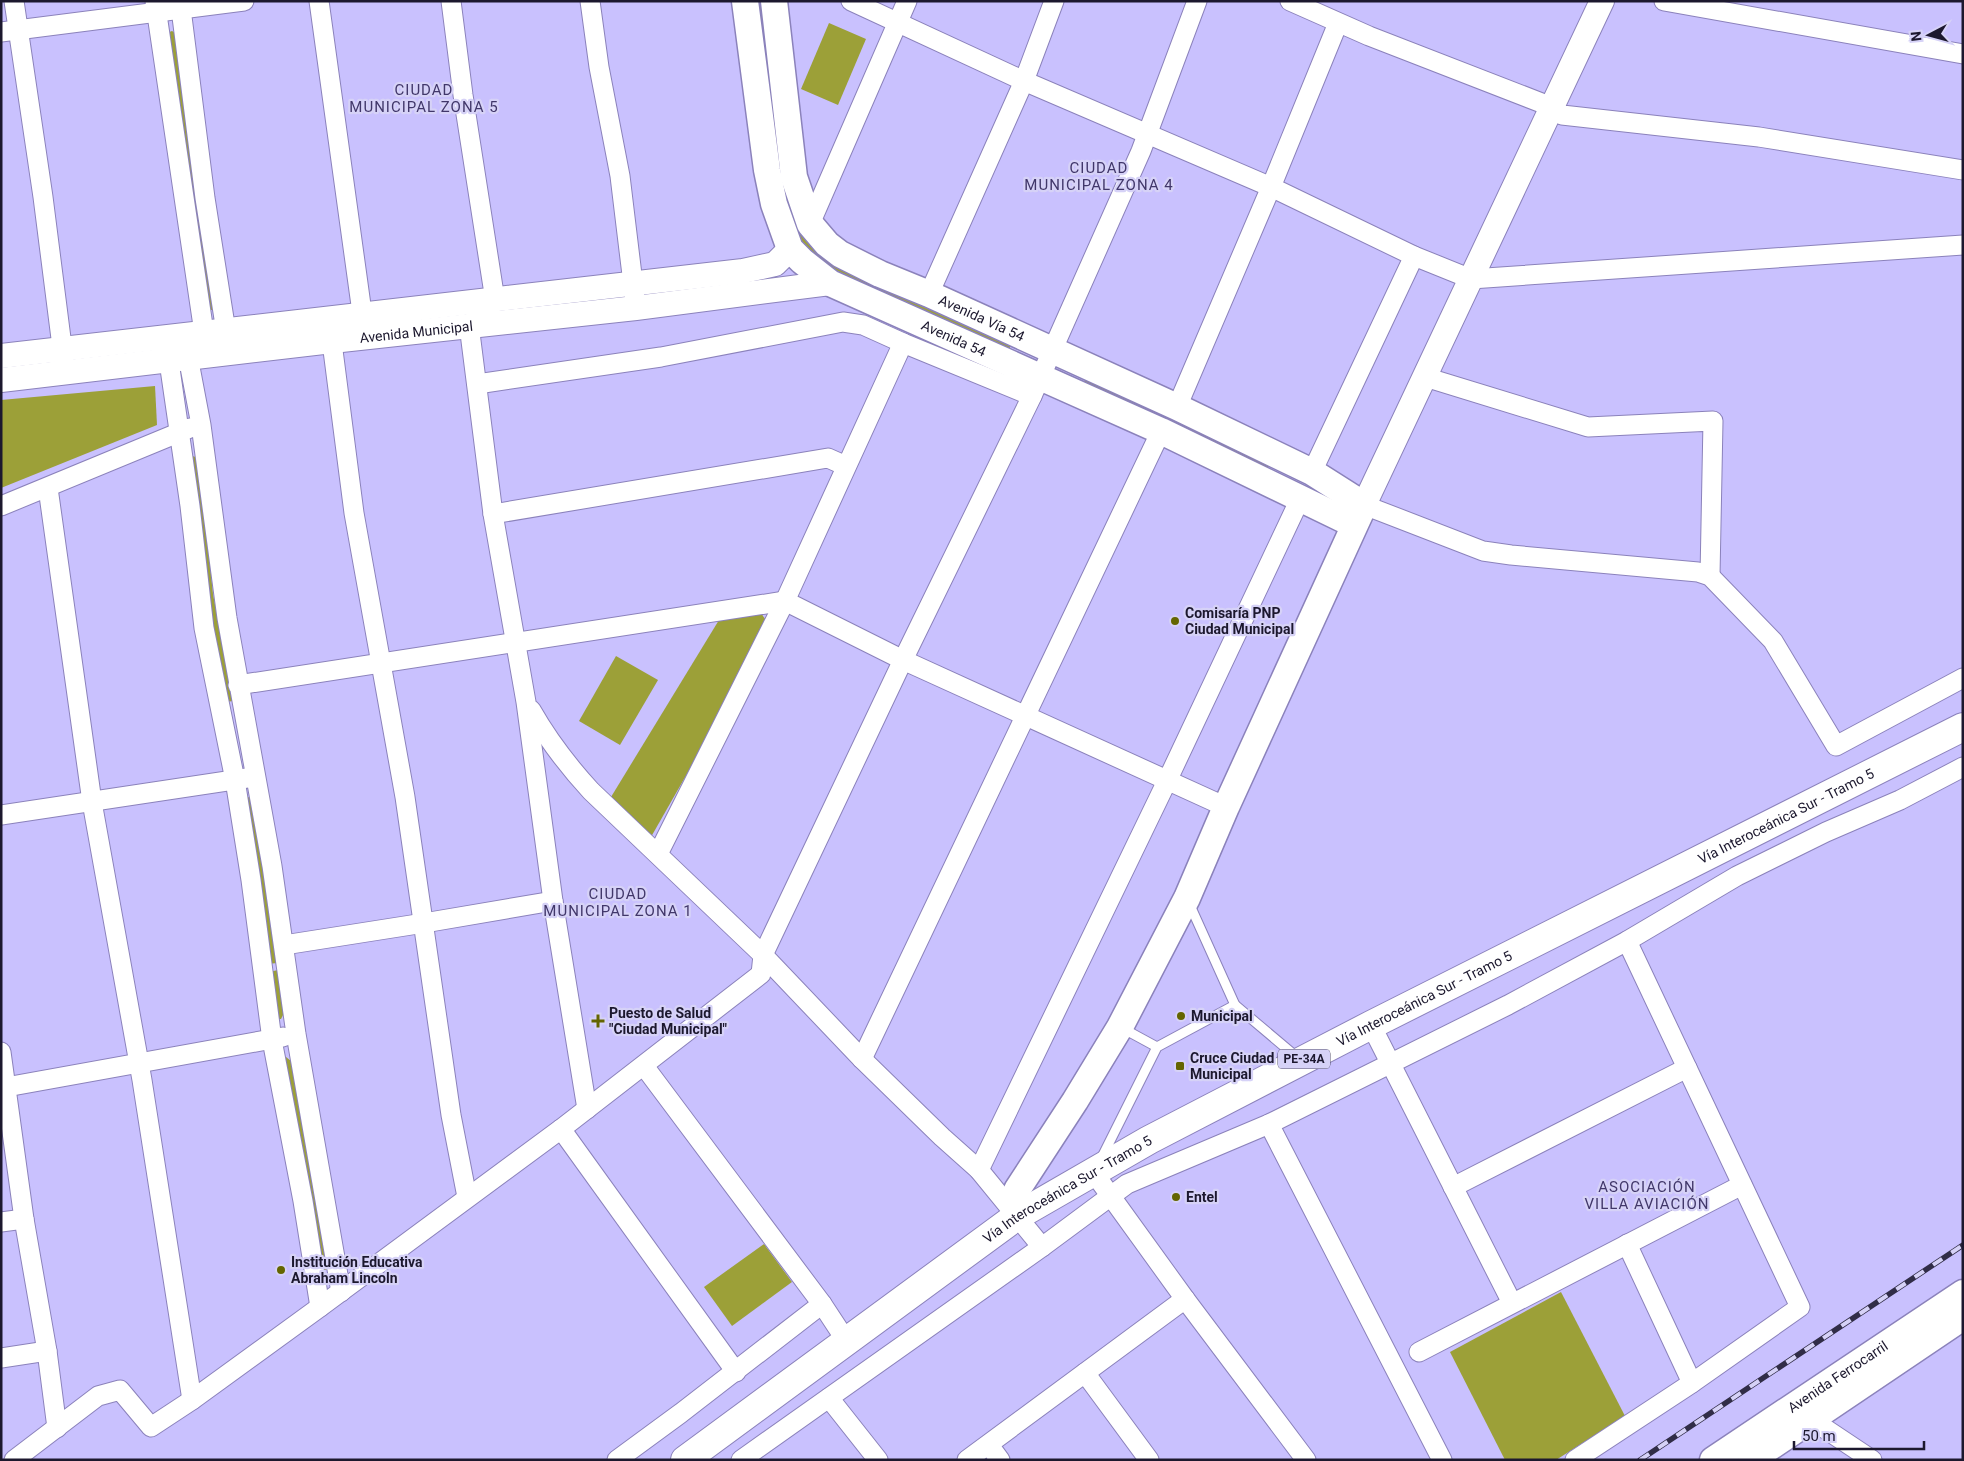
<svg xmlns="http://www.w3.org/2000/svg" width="1964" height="1461" font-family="Roboto,sans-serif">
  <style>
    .green { fill: #9ca038 }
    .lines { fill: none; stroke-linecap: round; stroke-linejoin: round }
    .service-casing { stroke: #8b82bb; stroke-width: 11 }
    .minor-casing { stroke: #8b82bb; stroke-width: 21 }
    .tertiary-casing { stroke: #8b82bb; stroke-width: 26 }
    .secondary-casing { stroke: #8b82bb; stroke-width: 29 }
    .trunk-casing { stroke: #8b82bb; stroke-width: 30 }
    .service { stroke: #fff; stroke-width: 9 }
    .minor { stroke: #fff; stroke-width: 19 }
    .tertiary { stroke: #fff; stroke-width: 24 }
    .secondary { stroke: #fff; stroke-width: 26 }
    .trunk { stroke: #fff; stroke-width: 28 }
    .rail-casing { stroke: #312d47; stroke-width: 5.5 }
    .rail { stroke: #d6d2f7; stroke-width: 4; stroke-dasharray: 11; stroke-linecap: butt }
    .poi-dot { fill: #646500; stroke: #d6d2f7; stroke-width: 2 }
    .labels { text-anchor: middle; stroke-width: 4.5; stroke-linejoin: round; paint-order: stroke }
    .shield { fill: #d6d2f7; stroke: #54506a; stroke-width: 1 }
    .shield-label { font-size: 12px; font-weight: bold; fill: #1c182e }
    .street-label { font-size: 14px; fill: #1c182e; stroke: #d6d2f7 }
    .poi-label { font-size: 14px; font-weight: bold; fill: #1c182e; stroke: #d6d2f7; text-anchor: start }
    .neighbourhood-label { font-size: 15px; letter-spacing: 1px; fill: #41376a; stroke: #d6d2f7 }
  </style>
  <rect width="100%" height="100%" fill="#c9c1fe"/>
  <g class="green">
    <path d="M753,1h11l33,219 215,123 -4,9 -175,-80 -36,-33 -8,-15z"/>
    <path d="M829,23l37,16 -28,66 -37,-16z"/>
    <path d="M172,31l3,2 38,277h-3l-43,-277z"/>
    <path d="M1087,376l183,87 -5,10 -183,-87z"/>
    <path d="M155,386l2,39 -156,63v-88z"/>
    <path d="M192,456l4,1 9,58 8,79 20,107 -7,1 -13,-66 -22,-178z"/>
    <path d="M760,612l6,8 -70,138 -45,79 -40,-40 108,-177z"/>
    <path d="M616,656l42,24 -38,65 -41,-24z"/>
    <path d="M247,797l5,1 25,165 -9,1 -23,-165z"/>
    <path d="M278,970l6,43 -3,6h-4l-8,-47z"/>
    <path d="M286,1057l5,4 27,140 10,67 -2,2 -3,-1 -39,-210z"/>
    <path d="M764,1244l28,38 -60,44 -28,-39z"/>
    <path d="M1561,1292l64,124 -69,44h-51l-55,-108z"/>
  </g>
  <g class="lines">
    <defs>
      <g id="service">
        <path d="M1189,903l46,102"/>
        <path d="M1122,1028l35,19"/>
        <path d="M1101,1159l56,-112 78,-42 64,54"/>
      </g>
      <g id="minor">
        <path d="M14,1l29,196 21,165"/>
        <path d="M155,1l51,345"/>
        <path d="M180,1l25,197 23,146"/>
        <path d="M319,1l45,326"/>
        <path d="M451,1l12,94 32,205 -26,25 24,189 33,188 27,199 34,208"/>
        <path d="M590,1l9,66 21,109 16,132"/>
        <path d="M851,1l173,80 247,106 143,69 57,23 492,-34"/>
        <path d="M1290,1l79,35 183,71 10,8 197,22 204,33"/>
        <path d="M1664,1l299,53"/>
        <path d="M1,32l243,-31"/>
        <path d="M810,224l97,-223"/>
        <path d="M929,294l95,-213 30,-80"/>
        <path d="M330,327l24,186 51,284 46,318 16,82"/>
        <path d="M186,346l15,79 26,193 45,248 24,168 45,258"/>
        <path d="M167,348l23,158 14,122 31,152 16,100 21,160 31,161 17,106"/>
        <path d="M1425,377l163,50 125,-6 -3,155"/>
        <path d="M477,384l184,-27 182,-35 20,3 40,18 129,53"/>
        <path d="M1177,407l94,-220 67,-164"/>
        <path d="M1312,472l102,-216"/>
        <path d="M48,488l44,314 50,278 50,320"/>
        <path d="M1364,505l119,46 28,4 187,17 12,4 63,65 63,105 127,-68"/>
        <path d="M1,506l189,-78"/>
        <path d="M493,514l335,-56 18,8"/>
        <path d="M238,685l547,-84 118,59 323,147"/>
        <path d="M531,710c17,30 37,56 60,81l172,164 99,104 80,78 37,33 63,77"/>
        <path d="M1,815l246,-37"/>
        <path d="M658,854l127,-253 118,-258"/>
        <path d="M284,945l140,-22 129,-22"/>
        <path d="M1371,1025l141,278"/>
        <path d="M1,1052l23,167 23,132 10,77"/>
        <path d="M862,1059l299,-628"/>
        <path d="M644,1066l178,238 25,38"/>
        <path d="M1,1088l282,-51"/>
        <path d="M1269,1124l173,336"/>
        <path d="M561,1129l175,243"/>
        <path d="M979,1170l188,-389 133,-282"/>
        <path d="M1094,1173l91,126 121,161"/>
        <path d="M1453,1187l234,-119"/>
        <path d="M1,1222l23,-3"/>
        <path d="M1627,1244l65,139"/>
        <path d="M1419,1352l323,-167"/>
        <path d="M1,1358l46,-7"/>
        <path d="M1085,1373l64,87"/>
        <path d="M829,1398l49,62"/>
        <path d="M1812,1420l60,40"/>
        <path d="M989,1445l11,15"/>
        <path d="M14,1460l84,-64 22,-6 31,37 41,-27 128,-93 241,-178 200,-155 2,-19 140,-295 129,-264 109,-245 56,-150"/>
        <path d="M617,1460l64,-47 141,-109"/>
        <path d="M741,1460l301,-213 85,-63 142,-60 239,-119 119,-64 110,-65 89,-44 74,-32 63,-33"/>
        <path d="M967,1460l218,-161"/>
        <path d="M1575,1460l117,-77 108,-76 -173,-366"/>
      </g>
      <g id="tertiary">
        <path d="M1,356l742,-85 32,-7 15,-15"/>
        <path id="s1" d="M1,380l331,-39 304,-33 194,-25"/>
        <path d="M1364,505l238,-504"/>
      </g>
      <g id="secondary">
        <path id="s2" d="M745,1l22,169 7,34 16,45 12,12 28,22 331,148 192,93"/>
        <path id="s3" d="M774,1l20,176 16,47 17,20 13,10 40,20 49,20 248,113 135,65 52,33 -138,302 -39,91 -67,129 -45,74 -58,89v26"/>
        <path id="s4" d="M1713,1460l250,-167"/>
        <path d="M1751,1460l212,-143"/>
      </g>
      <g id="trunk">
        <path id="s5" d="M685,1460l332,-244 132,-76 222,-115 592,-298"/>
      </g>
    </defs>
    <use href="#service" class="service-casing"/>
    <use href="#minor" class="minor-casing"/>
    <use href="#tertiary" class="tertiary-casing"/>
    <use href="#secondary" class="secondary-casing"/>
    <use href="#trunk" class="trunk-casing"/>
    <use href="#service" class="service"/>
    <use href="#minor" class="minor"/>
    <use href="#tertiary" class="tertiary"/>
    <use href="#secondary" class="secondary"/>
    <use href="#trunk" class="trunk"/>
    <defs>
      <path id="rail" d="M1640,1460l323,-215"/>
    </defs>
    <use href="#rail" class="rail-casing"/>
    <use href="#rail" class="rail"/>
  </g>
  <g class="poi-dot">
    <circle cx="1175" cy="621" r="5"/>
    <circle cx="1181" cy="1016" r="5"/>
    <path d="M595.5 1013.5h5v5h5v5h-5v5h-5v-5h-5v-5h5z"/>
    <rect x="1175" y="1061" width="10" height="10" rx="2.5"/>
    <circle cx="1176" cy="1197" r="5"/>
    <circle cx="281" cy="1270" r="5"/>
  </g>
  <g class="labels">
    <rect class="shield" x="1278" y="1049.5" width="52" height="19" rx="4"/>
    <g class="shield-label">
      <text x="1304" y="1063">PE-34A</text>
    </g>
    <g class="street-label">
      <text dy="5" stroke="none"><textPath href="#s3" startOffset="425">Avenida Vía 54</textPath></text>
      <text dy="5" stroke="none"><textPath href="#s1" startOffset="418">Avenida Municipal</textPath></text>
      <text dy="5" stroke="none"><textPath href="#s2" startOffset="441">Avenida 54</textPath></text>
      <text dy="5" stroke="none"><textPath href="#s5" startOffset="1279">Vía Interoceánica Sur - Tramo 5</textPath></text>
      <text dy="5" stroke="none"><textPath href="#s5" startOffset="874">Vía Interoceánica Sur - Tramo 5</textPath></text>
      <text dy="5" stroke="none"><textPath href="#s5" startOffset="469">Vía Interoceánica Sur - Tramo 5</textPath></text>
      <text dy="5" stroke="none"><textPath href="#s4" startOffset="150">Avenida Ferrocarril</textPath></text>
    </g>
    <g class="poi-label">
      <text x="1185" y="618">Comisaría PNP<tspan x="1185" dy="16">Ciudad Municipal</tspan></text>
      <text x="609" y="1018">Puesto de Salud<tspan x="609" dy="16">"Ciudad Municipal"</tspan></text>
      <text x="1191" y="1021">Municipal</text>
      <text x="1190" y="1063">Cruce Ciudad<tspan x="1190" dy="16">Municipal</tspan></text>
      <text x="1186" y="1202">Entel</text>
      <text x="291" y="1267">Institución Educativa<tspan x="291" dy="16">Abraham Lincoln</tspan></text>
    </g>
    <g class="neighbourhood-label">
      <text x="424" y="95">CIUDAD<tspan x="424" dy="17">MUNICIPAL ZONA 5</tspan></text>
      <text x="1099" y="173">CIUDAD<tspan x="1099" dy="17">MUNICIPAL ZONA 4</tspan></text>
      <text x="618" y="899">CIUDAD<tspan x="618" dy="17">MUNICIPAL ZONA 1</tspan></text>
      <text x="1647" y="1192">ASOCIACIÓN<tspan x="1647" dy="17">VILLA AVIACIÓN</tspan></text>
    </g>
  </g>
  <rect width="1964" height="1461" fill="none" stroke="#1c182e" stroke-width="5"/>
  <g transform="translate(1929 35) rotate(264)" stroke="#d6d2f7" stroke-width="4" paint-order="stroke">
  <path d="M0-4L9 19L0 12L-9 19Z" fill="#1c182e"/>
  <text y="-8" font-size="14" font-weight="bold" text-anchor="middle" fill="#1c182e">N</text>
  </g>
  <path d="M1794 1441v8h130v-8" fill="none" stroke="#1c182e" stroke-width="2.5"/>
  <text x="1802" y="1441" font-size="15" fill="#1c182e" stroke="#d6d2f7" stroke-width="4" paint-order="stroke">50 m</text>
</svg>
